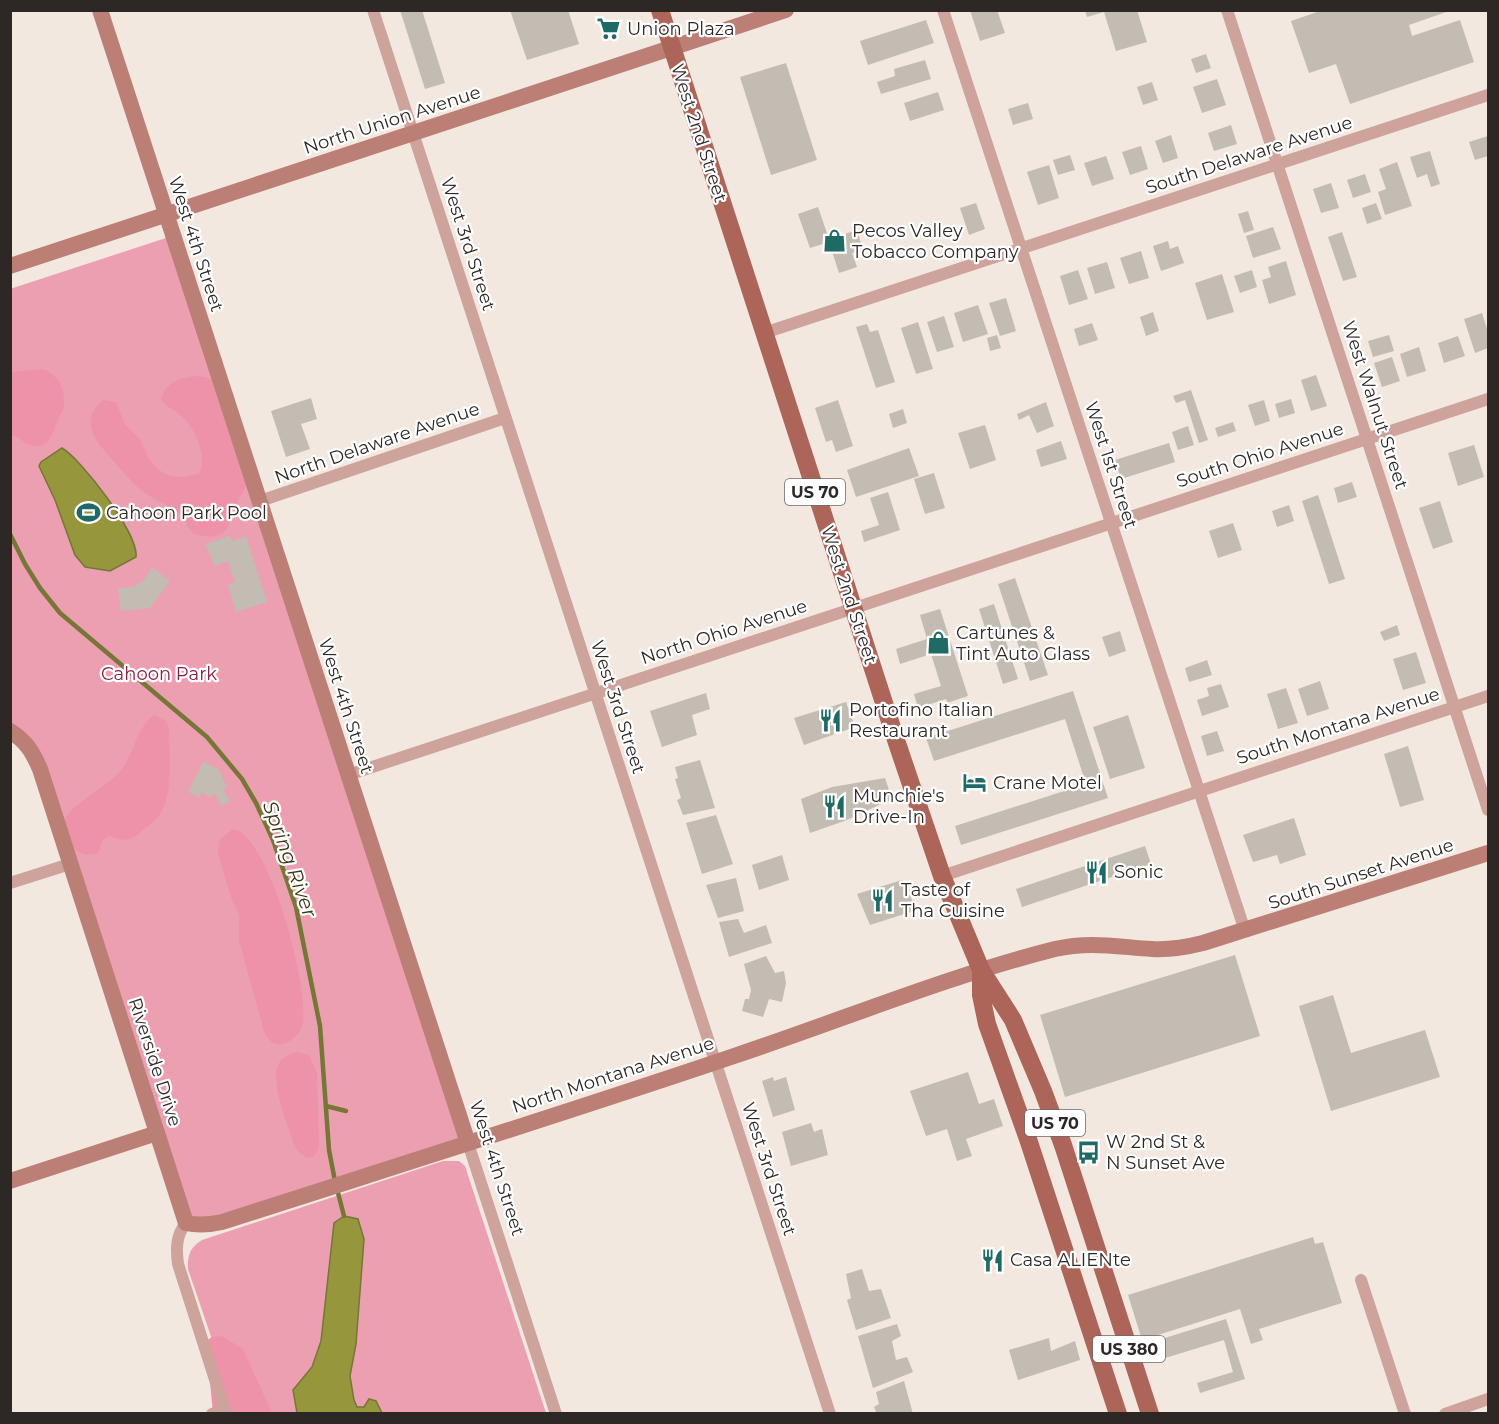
<svg xmlns="http://www.w3.org/2000/svg" width="1499" height="1424" font-family="Montserrat,sans-serif">
  <style>
    .green { fill: #ed9fb2 }
    .forest { fill: #ee92aa }
    .water { fill: #96973d; stroke: #767636; stroke-width: 1.5 }
    .lines { fill: none; stroke-linecap: round; stroke-linejoin: round }
    .stream { stroke: #767636; stroke-width: 4.5 }
    .building { fill: #c2bcb2 }
    .street { stroke: #cda39b; stroke-width: 12 }
    .secondary { stroke: #bb7f75; stroke-width: 16 }
    .primary { stroke: #ae6559; stroke-width: 18 }
    .labels { text-anchor: middle; stroke-width: 4.5; stroke-linejoin: round; paint-order: stroke }
    .shield { fill: #fff; stroke: #6c6867; stroke-width: 1.5 }
    .shield-label { font-size: 16px; font-weight: bold; fill: #2d2826 }
    .poi-label { font-size: 18px; fill: #2d2826; stroke: #fff; text-anchor: start }
    .street-label { font-size: 18px; fill: #2d2826; stroke: #fff }
    .park-label { font-size: 18px; fill: #881e46; stroke: #fff }
    .water-label { font-size: 20px; font-style: italic; fill: #373711; stroke: #fff }
  </style>
  <rect width="100%" height="100%" fill="#f3e8e0"/>
  <g class="green">
    <path d="M172,236l296,907 -159,49 -123,31 -140,-436 -35,-56 -1,-442z"/>
    <path d="M443,1161h16l6,5 81,247h-309l-49,-144c-1,-13 2,-22 14,-29z"/>
  </g>
  <g class="forest">
    <path d="M42,369c16,5 24,20 22,37 0,4 -4,9 -6,13 -5,11 -6,27 -22,27 -8,0 -14,-6 -21,-10l-4,1v-65z"/>
    <path d="M196,376l9,1 8,3 34,103c-3,9 -8,15 -12,24 -5,11 -5,26 -19,29 -7,1 -17,1 -23,-3 -6,-5 -7,-14 -13,-19 -11,-10 -27,-14 -39,-24 -9,-7 -17,-17 -25,-26 -17,-19 -41,-43 -12,-64l12,2 9,22 15,15 9,20 10,11 11,6 12,1 17,-3c9,-18 -5,-49 -20,-60 -8,-7 -11,-4 -18,-15 5,-17 18,-21 35,-23z"/>
    <path d="M154,715l12,6 3,7c0,23 5,67 -9,86 -4,6 -11,12 -17,16 -10,10 -20,13 -33,6 -10,2 -8,10 -12,17 -7,3 -15,2 -21,-2 -5,-4 -9,-10 -10,-16 -1,-4 -3,-9 -3,-13 4,-18 49,-37 60,-56 10,-15 14,-40 30,-51z"/>
    <path d="M233,829c37,7 76,159 70,193 -2,16 -25,32 -36,15 -3,-4 -4,-9 -5,-13l-23,-83v-26l-7,-15 -14,-46 1,-14z"/>
    <path d="M297,1052l12,3 8,18 2,72c-2,7 -3,12 -11,13l-9,-5 -5,-8c-6,-20 -24,-62 -16,-80 4,-8 11,-11 19,-13z"/>
    <path d="M222,1336l21,13 29,64h-59l-7,-72 6,-4z"/>
  </g>
  <g class="water">
    <path d="M62,448c19,11 77,86 74,109l-26,14 -25,-4 -10,-12 -20,-55 -16,-34 2,-4z"/>
    <path d="M344,1216l14,3 6,20 -8,105 -6,32 4,24 3,7h7l5,-8 7,2 6,12h-85l-4,-23 19,-23 9,-26 13,-118z"/>
  </g>
  <g class="lines">
    <g class="stream">
      <path d="M10,534l15,30 15,24 20,25 147,124 35,42 14,24 17,37 23,67 24,119 9,124 6,31"/>
      <path d="M326,1106l20,5"/>
      <path d="M337,1189l7,27"/>
    </g>
  </g>
  <g class="building">
    <path d="M400,10h22l23,73 -20,6z"/>
    <path d="M510,10h58l11,34 -52,16z"/>
    <path d="M970,10h27l8,23 -25,8z"/>
    <path d="M1085,10h52l10,32 -31,9 -12,-39 -17,5z"/>
    <path d="M1323,10h129l-43,15 3,11 48,-16 14,42 -124,42 -14,-40 -27,9 -18,-52z"/>
    <path d="M926,20l8,23 -66,22 -8,-24z"/>
    <path d="M1206,54l5,14 -15,5 -5,-14z"/>
    <path d="M925,60l6,19 -50,15 -4,-12 18,-6 -1,-7z"/>
    <path d="M786,63l31,97 -46,15 -31,-98z"/>
    <path d="M1217,79l9,26 -24,8 -9,-26z"/>
    <path d="M1152,82l6,18 -15,5 -6,-18z"/>
    <path d="M938,92l6,18 -34,11 -6,-18z"/>
    <path d="M1028,103l5,16 -20,6 -5,-16z"/>
    <path d="M1231,125l6,19 -23,7 -6,-18z"/>
    <path d="M1171,135l7,23 -15,5 -8,-22z"/>
    <path d="M1488,136v20l-13,4 -6,-18z"/>
    <path d="M1141,146l7,23 -18,6 -8,-23z"/>
    <path d="M1430,151l10,33 -9,3 -4,-13 -10,4 -7,-21z"/>
    <path d="M1070,155l5,15 -17,5 -5,-15z"/>
    <path d="M1106,156l8,23 -22,7 -8,-23z"/>
    <path d="M1397,162l15,44 -27,9 -7,-23 8,-3 -7,-20z"/>
    <path d="M1049,165l10,33 -21,7 -11,-33z"/>
    <path d="M1365,174l6,18 -18,6 -6,-18z"/>
    <path d="M1331,183l8,25 -18,5 -8,-24z"/>
    <path d="M976,203l9,26 -16,6 -9,-27z"/>
    <path d="M1376,203l6,16 -15,5 -5,-16z"/>
    <path d="M818,207l11,32 28,-9 6,20 -11,3 5,14 -18,6 -10,-31 -19,6 -12,-34z"/>
    <path d="M1248,211l6,19 -10,3 -6,-19z"/>
    <path d="M1273,227l8,22 -28,9 -7,-22z"/>
    <path d="M1342,232l15,45 -14,4 -15,-44z"/>
    <path d="M1168,241l2,8 8,-3 6,17 -23,8 -8,-25z"/>
    <path d="M1141,251l8,27 -20,6 -9,-26z"/>
    <path d="M1286,261l10,34 -27,9 -7,-24 9,-3 -3,-10z"/>
    <path d="M1107,262l8,26 -20,6 -8,-26z"/>
    <path d="M1078,270l10,29 -19,6 -9,-29z"/>
    <path d="M1252,270l5,17 -17,6 -6,-17z"/>
    <path d="M1222,274l12,38 -27,8 -12,-37z"/>
    <path d="M1006,298l10,33 -16,5 -11,-33z"/>
    <path d="M978,305l10,29 -25,8 -9,-29z"/>
    <path d="M1153,312l6,19 -13,5 -6,-19z"/>
    <path d="M1482,313l6,19v16l-13,5 -11,-34z"/>
    <path d="M944,316l10,31 -17,5 -10,-30z"/>
    <path d="M918,322l15,47 -17,5 -15,-46z"/>
    <path d="M1092,323l6,17 -19,6 -5,-17z"/>
    <path d="M867,324l3,8 8,-2 17,52 -19,6 -20,-61z"/>
    <path d="M997,335l4,13 -11,3 -3,-13z"/>
    <path d="M1389,335l5,16 -21,6 -5,-16z"/>
    <path d="M1458,336l7,20 -21,7 -6,-20z"/>
    <path d="M1419,347l7,24 -19,6 -7,-23z"/>
    <path d="M1392,357l8,24 -18,6 -8,-24z"/>
    <path d="M1316,375l11,31 -16,5 -10,-31z"/>
    <path d="M1191,390l17,50 -9,3 -14,-43 -9,3 -3,-7z"/>
    <path d="M311,398l6,21 -16,5 9,25 -24,8 -15,-46z"/>
    <path d="M1291,399l4,14 -16,5 -4,-14z"/>
    <path d="M838,400l15,46 -17,6 -4,-12 -6,2 -11,-34z"/>
    <path d="M1264,400l6,21 -15,5 -7,-21z"/>
    <path d="M1046,402l8,24 -17,7 -8,-18 -10,5 -2,-6z"/>
    <path d="M903,409l4,14 -14,5 -4,-14z"/>
    <path d="M1233,422l3,9 -18,6 -3,-9z"/>
    <path d="M985,425l11,35 -26,9 -12,-36z"/>
    <path d="M1188,426l6,19 -16,5 -6,-18z"/>
    <path d="M1061,441l6,18 -26,8 -5,-17z"/>
    <path d="M1169,443l6,19 -54,17 -6,-19z"/>
    <path d="M1474,445l10,32 -26,9 -10,-33z"/>
    <path d="M909,448l10,28 -63,21 -9,-27z"/>
    <path d="M934,473l11,35 -20,6 -11,-35z"/>
    <path d="M1352,482l5,15 -19,6 -4,-15z"/>
    <path d="M888,492l12,38 -36,12 -3,-11 18,-6 -9,-27z"/>
    <path d="M1318,495l27,84 -16,5 -27,-83z"/>
    <path d="M1440,501l13,41 -20,7 -14,-41z"/>
    <path d="M1289,505l5,16 -17,6 -5,-16z"/>
    <path d="M1233,523l9,27 -24,8 -9,-27z"/>
    <path d="M230,536l2,5 14,-5 21,66 -31,10 -8,-28 7,-2 -7,-21 -14,5 -8,-22z"/>
    <path d="M152,567l18,14 -20,27 -29,3 -3,-23 15,-1 10,-6z"/>
    <path d="M1015,578l33,97 -18,6 -32,-97z"/>
    <path d="M994,604l24,75 -15,5 -24,-75z"/>
    <path d="M940,609l28,87 -21,7 -1,-4 -28,9 -4,-14 27,-8 -10,-32 -31,10 -4,-15 31,-10 -7,-24z"/>
    <path d="M1397,625l3,10 -16,6 -4,-9z"/>
    <path d="M1120,631l6,20 -17,6 -7,-20z"/>
    <path d="M1416,652l10,31 -23,7 -10,-31z"/>
    <path d="M1207,660l5,15 -23,7 -4,-14z"/>
    <path d="M1320,681l9,28 -22,7 -9,-27z"/>
    <path d="M1221,684l8,23 -27,9 -5,-16 12,-4 -2,-8z"/>
    <path d="M1286,688l12,35 -20,6 -11,-35z"/>
    <path d="M1073,691l35,107 -147,47 -6,-19 131,-42 -21,-65 -131,42 -8,-23z"/>
    <path d="M706,693l4,16 -18,6 5,20 -35,12 -12,-36z"/>
    <path d="M846,702l9,25 -51,18 -10,-27z"/>
    <path d="M1128,715l17,53 -35,11 -17,-52z"/>
    <path d="M1217,731l7,20 -17,5 -6,-20z"/>
    <path d="M1408,746l16,54 -24,7 -16,-53z"/>
    <path d="M700,760l15,48 -32,7 -6,-15 4,-2 -6,-19 3,-1 -3,-11z"/>
    <path d="M203,762l15,7 9,18 -4,2 7,12 -8,5 -8,-13 -4,4 -8,-5 -3,5 -11,-5z"/>
    <path d="M885,778l7,21 -45,21 -37,13 -9,-34 31,-12z"/>
    <path d="M716,815l17,49 -31,10 -16,-51z"/>
    <path d="M1294,818l12,37 -26,9 -3,-9 -24,7 -10,-27z"/>
    <path d="M1145,846l6,18 -129,43 -6,-18z"/>
    <path d="M782,855l7,25 -30,10 -7,-25z"/>
    <path d="M736,878l8,33 -26,7 -12,-33z"/>
    <path d="M902,880l15,30 -47,15 -13,-31z"/>
    <path d="M738,919l6,14 22,-8 6,18 -43,14 -10,-35z"/>
    <path d="M1235,955l25,81 -195,61 -25,-82z"/>
    <path d="M766,956l9,17 9,-2 2,12 -4,19 -13,-3 -6,18 -21,-6 3,-12h4l2,-9 -7,-26z"/>
    <path d="M1333,995l18,58 74,-23 15,47 -109,34 -32,-105z"/>
    <path d="M968,1072l11,32 15,-5 9,27 -37,13 6,17 -15,5 -10,-32 -21,7 -16,-45z"/>
    <path d="M773,1077l1,4 12,-4 9,33 -22,7 -11,-36z"/>
    <path d="M811,1123l3,9 8,-3 6,26 -37,11 -9,-34z"/>
    <path d="M1313,1237l2,7 8,-2 19,61 -83,26 4,11 -12,4 -11,-35 -98,31 -14,-45z"/>
    <path d="M862,1269l7,22 12,-2 10,29 -35,12 -9,-30 4,-2 -5,-24z"/>
    <path d="M1226,1319l19,60 -45,14 -3,-10 36,-11 -9,-32 -72,22 -6,-16 9,-3v-2z"/>
    <path d="M897,1324l4,12 -9,5 4,19 11,-3 6,15 -40,16 -15,-52z"/>
    <path d="M1049,1338l2,13 24,-10 5,19 -62,20 -9,-30z"/>
    <path d="M904,1381l9,33h-36l-3,-7 5,-3 -3,-12z"/>
  </g>
  <g class="lines">
    <g class="street">
      <path d="M373,10l457,1404"/>
      <path d="M943,10l302,921"/>
      <path d="M1227,10l261,800"/>
      <path d="M764,333l724,-238"/>
      <path d="M260,501l245,-83"/>
      <path d="M348,775l1140,-376"/>
      <path d="M942,876l546,-180"/>
      <path d="M10,883l60,-19"/>
      <path d="M468,1143l88,271"/>
      <path d="M186,1223c-10,12 -10,26 -8,41l48,150"/>
      <path d="M1361,1280l44,134"/>
      <path d="M212,1414l12,-4"/>
      <path d="M1445,1414l43,-15"/>
    </g>
    <g class="secondary">
      <path d="M100,10l368,1133"/>
      <path d="M10,266l776,-256"/>
      <path d="M10,731c17,11 22,20 30,38l146,454c13,3 23,2 36,-1 171,-55 344,-109 515,-167 105,-35 211,-79 318,-106 35,-8 63,-2 97,0 18,1 35,-2 51,-6l285,-90"/>
      <path d="M10,1181l147,-48"/>
    </g>
    <g class="primary">
      <path d="M660,10l237,733 45,133 39,94 32,50 30,71 20,54 87,269"/>
      <path d="M981,970v25l6,29 41,115 90,275"/>
    </g>
  </g>
  <defs>
    <symbol id="supermarket-bare" viewBox="-9 -9 18 18"><path d="M-6-5.5h2.5l.6 2H6L4.5 2H-2.5L-4.4-4H-6ZM-1.5 3.2a1.3 1.3 0 1 0 .1 0ZM3 3.2a1.3 1.3 0 1 0 .1 0Z" fill="#1e6a65" stroke="#fff" stroke-width="2.5" paint-order="stroke"/></symbol>
    <symbol id="shop-bare" viewBox="-9 -9 18 18"><path d="M-5-2.5h2.3a2.7 3.5 0 0 1 5.4 0H5L5.5 6h-11ZM-1.5-2.5h3a1.5 2.3 0 0 0-3 0Z" fill="#1e6a65" stroke="#fff" stroke-width="2.5" paint-order="stroke"/></symbol>
    <symbol id="stadium-bare" viewBox="-9 -9 18 18"><path d="M0-5a6.5 5 0 1 0 0 10a6.5 5 0 1 0 0-10ZM-3.5-1.8h7v3.6h-7Z" fill="#1e6a65" stroke="#fff" stroke-width="2.5" paint-order="stroke"/></symbol>
    <symbol id="restaurant-bare" viewBox="-9 -9 18 18"><path d="M-5-6h1v4h1v-4h1v4h1v-4h1v5L-1.5 .5V6h-2V.5L-5-1ZM5-6V6H3V1.5H1.5Q1.5-4 5-6Z" fill="#1e6a65" stroke="#fff" stroke-width="2.5" paint-order="stroke"/></symbol>
    <symbol id="hotel-bare" viewBox="-9 -9 18 18"><path d="M-6-4.5h1.5V1H6V5H4.5V3h-9V5H-6ZM-4 0a1.8 1.8 0 1 1 3.6 0ZM.5 0V-2.5h3Q6-2.5 6 0Z" fill="#1e6a65" stroke="#fff" stroke-width="2.5" paint-order="stroke"/></symbol>
    <symbol id="bus-bare" viewBox="-9 -9 18 18"><path d="M-5-6H5V4H4V6H2V4H-2V6H-4V4H-5ZM-3.5-4V0h7V-4ZM-3.5 1.2v1.5H-2V1.2ZM2 1.2v1.5H3.5V1.2Z" fill="#1e6a65" stroke="#fff" stroke-width="2.5" paint-order="stroke"/></symbol>
  </defs>
  <g fill-rule="evenodd">
    <use href="#supermarket-bare" x="592" y="12" width="33" height="33"/>
    <use href="#shop-bare" x="818" y="224" width="33" height="33"/>
    <use href="#stadium-bare" x="72" y="496" width="33" height="33"/>
    <use href="#shop-bare" x="922" y="626" width="33" height="33"/>
    <use href="#restaurant-bare" x="814" y="704" width="33" height="33"/>
    <use href="#hotel-bare" x="958" y="766" width="33" height="33"/>
    <use href="#restaurant-bare" x="818" y="790" width="33" height="33"/>
    <use href="#restaurant-bare" x="1080" y="856" width="33" height="33"/>
    <use href="#restaurant-bare" x="866" y="884" width="33" height="33"/>
    <use href="#bus-bare" x="1072" y="1136" width="33" height="33"/>
    <use href="#restaurant-bare" x="976" y="1244" width="33" height="33"/>
  </g>
  <g class="labels">
    <g class="shield">
      <rect x="785" y="479" width="60" height="26" rx="4.5"/>
      <rect x="1025" y="1110" width="60" height="26" rx="4.5"/>
      <rect x="1093" y="1336" width="72" height="26" rx="4.5"/>
    </g>
    <g class="shield-label">
      <text x="815" y="498">US 70</text>
      <text x="1055" y="1129">US 70</text>
      <text x="1129" y="1355">US 380</text>
    </g>
    <g class="poi-label">
      <text x="627" y="35">Union Plaza</text>
      <text x="852" y="237">Pecos Valley<tspan x="852" dy="21">Tobacco Company</tspan></text>
      <text x="106" y="519">Cahoon Park Pool</text>
      <text x="956" y="639">Cartunes &amp;<tspan x="956" dy="21">Tint Auto Glass</tspan></text>
      <text x="849" y="716">Portofino Italian<tspan x="849" dy="21">Restaurant</tspan></text>
      <text x="993" y="789">Crane Motel</text>
      <text x="853" y="802">Munchie's<tspan x="853" dy="21">Drive-In</tspan></text>
      <text x="1114" y="878">Sonic</text>
      <text x="901" y="896">Taste of<tspan x="901" dy="21">Tha Cuisine</tspan></text>
      <text x="1106" y="1148">W 2nd St &amp;<tspan x="1106" dy="21">N Sunset Ave</tspan></text>
      <text x="1010" y="1266">Casa ALIENte</text>
    </g>
    <g class="street-label">
      <text transform="translate(392 120) rotate(-18)" y="6">North Union Avenue</text>
      <text transform="translate(699 133) rotate(72)" y="6">West 2nd Street</text>
      <text transform="translate(1249 155) rotate(-18)" y="6">South Delaware Avenue</text>
      <text transform="translate(196 244) rotate(72)" y="6">West 4th Street</text>
      <text transform="translate(468 244) rotate(72)" y="6">West 3rd Street</text>
      <text transform="translate(1375 405) rotate(72)" y="6">West Walnut Street</text>
      <text transform="translate(377 443) rotate(-19)" y="6">North Delaware Avenue</text>
      <text transform="translate(1260 455) rotate(-18)" y="6">South Ohio Avenue</text>
      <text transform="translate(1111 465) rotate(72)" y="6">West 1st Street</text>
      <text transform="translate(849 595) rotate(72)" y="6">West 2nd Street</text>
      <text transform="translate(724 632) rotate(-18)" y="6">North Ohio Avenue</text>
      <text transform="translate(346 706) rotate(72)" y="6">West 4th Street</text>
      <text transform="translate(618 707) rotate(72)" y="6">West 3rd Street</text>
      <text transform="translate(1338 726) rotate(-18)" y="6">South Montana Avenue</text>
      <text transform="translate(1361 874) rotate(-18)" y="6">South Sunset Avenue</text>
      <text transform="translate(155 1062) rotate(72)" y="6">Riverside Drive</text>
      <text transform="translate(613 1075) rotate(-18)" y="6">North Montana Avenue</text>
      <text transform="translate(497 1168) rotate(72)" y="6">West 4th Street</text>
      <text transform="translate(769 1169) rotate(72)" y="6">West 3rd Street</text>
    </g>
    <g class="park-label">
      <text x="159" y="680">Cahoon Park</text>
    </g>
    <g class="water-label">
      <text transform="translate(290 859) rotate(70)" y="7">Spring River</text>
    </g>
  </g>
  <rect width="1499" height="1424" fill="none" stroke="#2d2826" stroke-width="24"/>
</svg>
